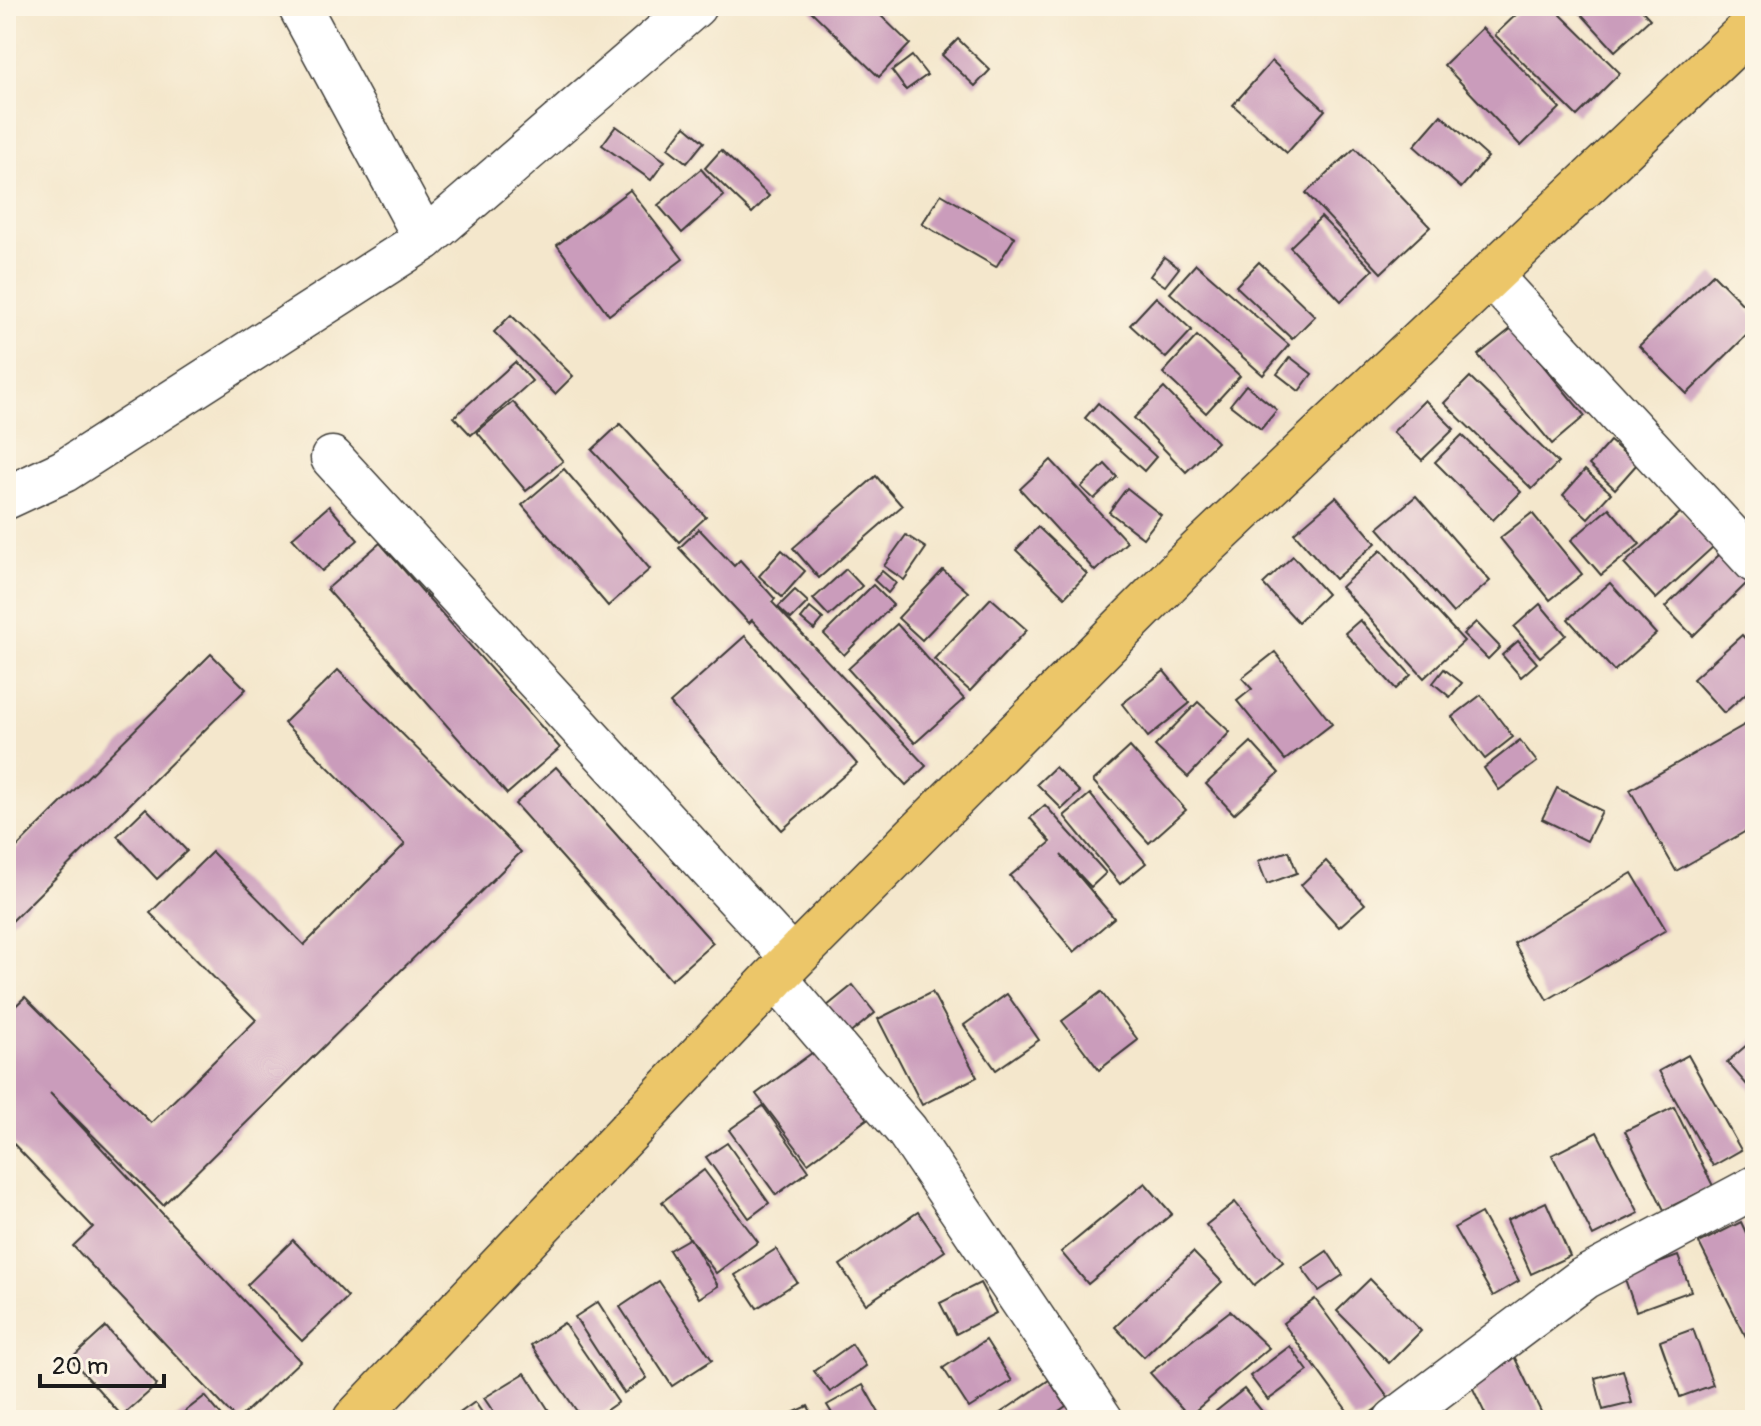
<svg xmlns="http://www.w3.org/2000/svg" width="1761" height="1426" font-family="Pangolin,sans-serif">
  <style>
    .building { fill: #ca9cbb }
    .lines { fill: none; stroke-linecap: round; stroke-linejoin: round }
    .minor-casing { stroke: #3c3a36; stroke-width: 45 }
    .major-casing { stroke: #3c3a36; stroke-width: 47 }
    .minor { stroke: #fff; stroke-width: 42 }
    .major { stroke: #ecc669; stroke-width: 44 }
  </style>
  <rect width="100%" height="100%" fill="#fcf5e5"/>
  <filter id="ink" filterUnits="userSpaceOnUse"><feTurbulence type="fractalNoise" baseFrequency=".0125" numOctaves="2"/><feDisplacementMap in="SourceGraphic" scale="16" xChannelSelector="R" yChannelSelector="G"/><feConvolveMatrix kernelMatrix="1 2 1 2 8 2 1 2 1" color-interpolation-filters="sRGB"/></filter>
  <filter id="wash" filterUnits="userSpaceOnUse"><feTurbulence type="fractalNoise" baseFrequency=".006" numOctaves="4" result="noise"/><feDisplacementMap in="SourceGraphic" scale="32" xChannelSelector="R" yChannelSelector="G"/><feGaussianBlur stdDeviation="1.8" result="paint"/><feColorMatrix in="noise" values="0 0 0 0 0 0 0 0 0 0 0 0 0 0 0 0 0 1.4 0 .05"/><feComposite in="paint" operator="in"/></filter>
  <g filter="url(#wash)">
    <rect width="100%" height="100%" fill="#f4e7cc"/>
    <g id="blocks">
      <g class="building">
        <path d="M816,6h55l39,38 -31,33 -68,-66z"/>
        <path d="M1525,6h27l68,67 -43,43 -82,-81z"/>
        <path d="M1574,6h64l12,13 -35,32z"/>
        <path d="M1482,28l78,80 -39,38 -77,-81z"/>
        <path d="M958,39l32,31 -15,16 -33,-31z"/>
        <path d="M912,56l15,19 -21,15 -14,-19z"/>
        <path d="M1272,61l53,49 -38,43 -54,-48z"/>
        <path d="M1441,115l47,42 -27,31 -47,-42z"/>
        <path d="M616,126l49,35 -14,19 -49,-35z"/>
        <path d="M685,126l19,16 -17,21 -19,-15z"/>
        <path d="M1355,148l75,79 -49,46 -75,-80z"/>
        <path d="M721,150l48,46 -17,17 -47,-45z"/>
        <path d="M701,169l23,27 -42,37 -24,-28z"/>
        <path d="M630,190l53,69 -74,56 -52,-70z"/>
        <path d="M941,194l74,43 -19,30 -74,-43z"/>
        <path d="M1321,217l52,53 -32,31 -51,-54z"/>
        <path d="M1164,257l15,11 -14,18 -15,-10z"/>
        <path d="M1259,262l56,54 -23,23 -56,-53z"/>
        <path d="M1196,264l93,81 -26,30 -93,-82z"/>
        <path d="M1713,274l42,43v10l-68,67 -48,-48z"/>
        <path d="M1156,297l36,33 -26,28 -36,-33z"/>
        <path d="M511,315l62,61 -18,18 -61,-62z"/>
        <path d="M1512,328l73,88 -33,28 -74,-89z"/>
        <path d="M1197,336l43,40 -34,37 -43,-40z"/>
        <path d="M1290,357l22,17 -13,17 -22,-17z"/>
        <path d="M515,362l17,19 -61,54 -17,-18z"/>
        <path d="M1470,377l88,86 -26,26 -88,-86z"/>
        <path d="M1246,385l31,25 -16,19 -31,-24z"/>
        <path d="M1164,388l53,54 -31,30 -52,-54z"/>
        <path d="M1425,400l29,29 -32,31 -29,-28z"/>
        <path d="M513,402l50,59 -37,30 -49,-59z"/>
        <path d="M1098,403l58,54 -12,14 -59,-53z"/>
        <path d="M620,424l86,93 -27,25 -87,-92z"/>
        <path d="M1462,435l59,57 -28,28 -58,-58z"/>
        <path d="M1610,441l27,23 -22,25 -26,-24z"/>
        <path d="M1051,460l76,82 -32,29 -75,-82z"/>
        <path d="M1105,464l12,13 -23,22 -13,-12z"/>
        <path d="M564,469l86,100 -42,37 -86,-101z"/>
        <path d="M1585,470l26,23 -23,25 -25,-23z"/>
        <path d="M876,476l26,30 -83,72 -26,-30z"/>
        <path d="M1127,488l34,27 -18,23 -34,-26z"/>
        <path d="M1416,496l74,85 -37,32 -75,-85z"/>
        <path d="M1336,497l40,46 -41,36 -41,-46z"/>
        <path d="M329,506l29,34 -36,31 -30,-33z"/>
        <path d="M1609,508l31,36 -39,31 -30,-35z"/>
        <path d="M1681,512l32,35 -57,52 -32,-35z"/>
        <path d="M1532,513l50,61 -32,26 -50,-62z"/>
        <path d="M1038,527l49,47 -22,23 -49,-47z"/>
        <path d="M699,529l35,37 6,-6 35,39 -3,3 154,164 -20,19 -154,-165 -3,3 -70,-75z"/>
        <path d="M906,535l20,13 -22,32 -20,-14z"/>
        <path d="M380,543l180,205 -53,46 -180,-205z"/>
        <path d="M782,550l23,21 -23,26 -23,-21z"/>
        <path d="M1381,550l83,91 -40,37 -83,-91z"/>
        <path d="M1721,553l28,28 -56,55 -28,-29z"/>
        <path d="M1293,556l34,38 -29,28 -35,-38z"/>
        <path d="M846,569l16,17 -33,30 -16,-17z"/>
        <path d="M943,570l25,22 -46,48 -24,-22z"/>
        <path d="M882,571l14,12 -8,10 -14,-13z"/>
        <path d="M1610,583l46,51 -42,37 -46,-52z"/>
        <path d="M873,585l20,20 -49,50 -20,-21z"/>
        <path d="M795,590l13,12 -17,17 -13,-12z"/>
        <path d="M991,598l36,32 -57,61 -36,-32z"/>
        <path d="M1540,604l26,31 -26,22 -26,-30z"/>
        <path d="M810,608l13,11 -9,11 -13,-11z"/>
        <path d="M1360,620l51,55 -15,14 -51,-56z"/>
        <path d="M1476,622l24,25 -12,12 -25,-25z"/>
        <path d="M897,624l67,75 -49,44 -67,-74z"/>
        <path d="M1742,635l13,15v35l-31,28 -31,-34z"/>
        <path d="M745,636l112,128 -75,66 -112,-127z"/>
        <path d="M1518,641l19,22 -16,14 -19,-22z"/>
        <path d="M1275,652l57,72 -47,36 -48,-59 15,-12 -10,-11z"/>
        <path d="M211,654l35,35 -240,238v-69z"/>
        <path d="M1444,669l18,14 -12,14 -17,-14z"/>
        <path d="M338,670l183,182 -358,353 -113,-112 250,268 -63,59 -164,-174 20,-19 -87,-91v-121l19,-18 126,126 105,-103 -106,-107 62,-61 92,93 101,-101 -121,-121z"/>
        <path d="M1164,671l26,32 -42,34 -26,-33z"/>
        <path d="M1481,695l32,42 -28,22 -33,-42z"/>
        <path d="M1198,702l32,30 -42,45 -33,-31z"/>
        <path d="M1755,719v107l-79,45 -46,-81z"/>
        <path d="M1520,740l17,22 -38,28 -15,-22z"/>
        <path d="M1251,742l28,31 -45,41 -28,-30z"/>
        <path d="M1130,747l56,63 -37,33 -56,-62z"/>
        <path d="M556,767l157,176 -42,37 -156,-176z"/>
        <path d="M1055,767l25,25 -18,17 -25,-25z"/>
        <path d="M1557,788l45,23 -15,30 -45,-22z"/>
        <path d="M1090,794l56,69 -26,21 -56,-68z"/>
        <path d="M1045,805l61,68 -15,14 -30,-32 53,63 -40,34 -64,-76 41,-34 -21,-24z"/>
        <path d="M146,808l41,43 -30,28 -40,-43z"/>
        <path d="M1289,851l8,22 -30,11 -9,-23z"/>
        <path d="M1326,861l39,43 -26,23 -38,-42z"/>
        <path d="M1632,873l34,57 -119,70 -33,-57z"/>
        <path d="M853,985l22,28 -32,26 -22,-28z"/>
        <path d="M932,992l45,85 -55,28 -44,-86z"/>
        <path d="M1101,992l37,48 -39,30 -37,-49z"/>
        <path d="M1007,994l32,46 -43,30 -32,-45z"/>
        <path d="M1755,1038v56l-28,-32z"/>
        <path d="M827,1042l52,68 -71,53 -52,-69z"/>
        <path d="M1688,1055l53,95 -28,16 -54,-95z"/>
        <path d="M763,1106l46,65 -33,24 -47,-65z"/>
        <path d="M1674,1107l39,79 -49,24 -39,-79z"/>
        <path d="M1597,1132l42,81 -46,23 -41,-81z"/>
        <path d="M727,1143l42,60 -20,15 -43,-61z"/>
        <path d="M704,1170l54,72 -42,31 -54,-71z"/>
        <path d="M1145,1183l27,31 -84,70 -27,-32z"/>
        <path d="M1235,1202l48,60 -29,23 -48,-60z"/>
        <path d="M1546,1202l24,54 -39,18 -24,-54z"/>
        <path d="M918,1212l27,39 -79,53 -26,-39z"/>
        <path d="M1481,1213l38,68 -26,15 -39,-68z"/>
        <path d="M1741,1222l14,30v83l-8,4 -48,-96z"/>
        <path d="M690,1238l28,48 -19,12 -30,-48z"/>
        <path d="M293,1240l55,57 -46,44 -55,-56z"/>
        <path d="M776,1249l21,33 -40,26 -22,-33z"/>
        <path d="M1327,1251l16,24 -24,16 -17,-23z"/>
        <path d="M1193,1252l29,30 -78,75 -29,-30z"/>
        <path d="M1678,1256l13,35 -55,20 -12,-35z"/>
        <path d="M1370,1279l51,52 -32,32 -52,-52z"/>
        <path d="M659,1281l53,79 -40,26 -52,-79z"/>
        <path d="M980,1283l16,30 -40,21 -16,-31z"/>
        <path d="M1315,1299l74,100 -28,21h-7l-71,-97z"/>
        <path d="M598,1302l49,76 -23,15 -49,-76z"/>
        <path d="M1230,1311l39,37 -80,68 -39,-43z"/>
        <path d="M564,1323l54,79 -26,18h-9l-52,-75z"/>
        <path d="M106,1327l51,58 -35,31 -51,-57z"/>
        <path d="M1693,1329l20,56 -33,12 -20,-56z"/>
        <path d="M986,1340l26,41 -43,27 -26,-40z"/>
        <path d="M852,1344l14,22 -36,26 -16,-21z"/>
        <path d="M1290,1346l18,25 -40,29 -18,-24z"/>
        <path d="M1511,1350l34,70h-57l-23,-48z"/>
        <path d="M1623,1370l9,33 -29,7 -8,-32z"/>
        <path d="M525,1373l30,47h-56l-15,-22z"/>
        <path d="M1049,1380l17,26 -20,14h-56z"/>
        <path d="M863,1385l20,35h-47l-9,-15z"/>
        <path d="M1244,1389l25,31h-64z"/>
        <path d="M205,1396l20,24h-51z"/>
        <path d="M475,1402l12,18h-37z"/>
        <path d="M808,1406l7,14h-38z"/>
      </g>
    </g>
  </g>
  <g filter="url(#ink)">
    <use href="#blocks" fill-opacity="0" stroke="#3c3a36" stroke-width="2"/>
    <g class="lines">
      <defs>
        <g id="minor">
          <path d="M299,6l126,233"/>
          <path d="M1491,276l264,286"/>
          <path d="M332,458l461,501"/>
          <path d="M6,498l58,-27 361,-232 270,-233"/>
          <path d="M775,977l132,154 195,289"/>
          <path d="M1395,1420l189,-142 171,-91"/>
        </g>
        <path id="major" d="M355,1420l420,-443 416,-418 564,-535"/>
      </defs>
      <use href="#minor" class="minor-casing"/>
      <use href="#major" class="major-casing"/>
      <use href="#minor" class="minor"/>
      <use href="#major" class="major"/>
    </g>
  </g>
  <rect width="1761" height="1426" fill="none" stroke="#fcf5e5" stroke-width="32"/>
  <path d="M40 1374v12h124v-12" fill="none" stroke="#1c1c1c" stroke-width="4"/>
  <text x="52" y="1374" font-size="24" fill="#1c1c1c" stroke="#fcf5e5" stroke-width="6" paint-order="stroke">20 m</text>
</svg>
